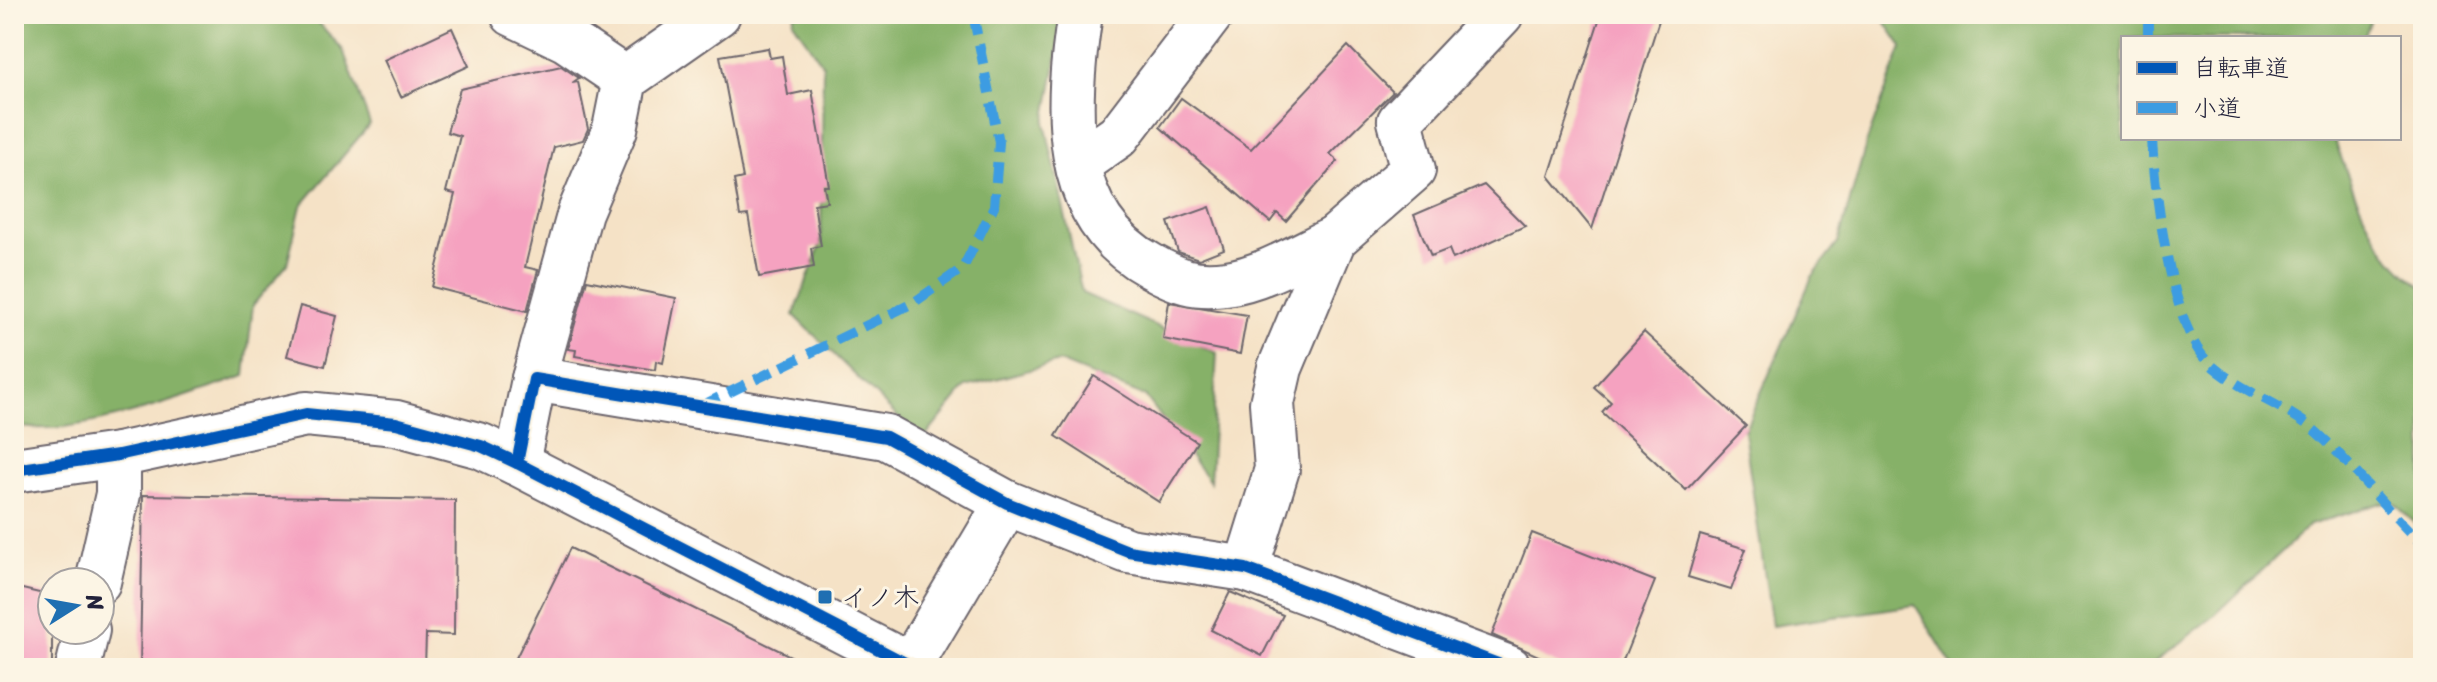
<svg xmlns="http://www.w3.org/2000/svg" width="2437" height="682" font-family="Sriracha,'Klee One',sans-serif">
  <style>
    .forest { fill: #86b168; stroke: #546a52; stroke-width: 2 }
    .building { fill: #f5a2c0 }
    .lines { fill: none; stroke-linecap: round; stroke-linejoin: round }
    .minor-casing { stroke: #6c656c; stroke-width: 48 }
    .minor { stroke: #fff; stroke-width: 44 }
    .quiet { stroke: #3c9ce2; stroke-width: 10; stroke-dasharray: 20 10; stroke-linecap: butt }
    .cycleway-casing { stroke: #fcf5e5; stroke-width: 17 }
    .cycleway { stroke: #0057b8; stroke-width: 12 }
    .poi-dot { fill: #1f6fb2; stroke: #fcf5e5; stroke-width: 3 }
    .labels { text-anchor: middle; stroke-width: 6; stroke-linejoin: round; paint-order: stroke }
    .poi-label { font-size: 26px; fill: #22223b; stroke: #fcf5e5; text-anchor: start }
  </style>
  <rect width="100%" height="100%" fill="#fcf5e5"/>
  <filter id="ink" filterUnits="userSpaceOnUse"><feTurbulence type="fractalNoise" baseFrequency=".0125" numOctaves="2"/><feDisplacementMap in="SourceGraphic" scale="16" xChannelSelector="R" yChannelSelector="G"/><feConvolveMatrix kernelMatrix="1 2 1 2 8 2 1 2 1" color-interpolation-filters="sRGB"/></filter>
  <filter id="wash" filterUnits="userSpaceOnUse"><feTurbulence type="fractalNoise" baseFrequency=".006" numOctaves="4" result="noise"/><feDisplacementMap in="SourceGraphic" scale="32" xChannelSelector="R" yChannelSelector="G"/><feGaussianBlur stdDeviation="1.8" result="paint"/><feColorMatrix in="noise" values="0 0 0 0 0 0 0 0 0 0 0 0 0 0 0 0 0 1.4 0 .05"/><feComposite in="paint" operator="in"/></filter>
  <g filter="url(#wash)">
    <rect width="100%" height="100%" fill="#f5e2c6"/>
    <g class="forest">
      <path d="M14,14h297l32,36 27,74 -69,82 -14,58 -34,41 -8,71c-54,19 -178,65 -231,49z"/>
      <path d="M795,14h270l-20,109 37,170 135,60 -7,129 -64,-85 -87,-35 -93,25 -44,54 -128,-126 27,-72 2,-178 -30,-44z"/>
      <path d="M1880,14h493l-9,24h-241v100h211c19,52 40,119 89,149v244l-32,-31 -81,25 -97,92 -66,51h-193l-39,-63 -143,21 -28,-195 68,-154 26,-34 29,-102 35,-94z"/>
    </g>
    <g id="blocks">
      <g class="building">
        <path d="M1601,14h60l-69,215 -43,-53z"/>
        <path d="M452,28l17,38 -68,31 -17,-37z"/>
        <path d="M1348,46l45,46 -63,62 8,7 -52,60 -9,-8 -7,9 -110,-95 21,-29 70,51z"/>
        <path d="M768,48l2,10 12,-2 6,39 24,-5 17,96h-5l3,16 -13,2 7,42 -10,2 3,19 -55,10 -11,-62 -8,1 -6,-36 9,-2 -23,-122z"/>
        <path d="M561,66l18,12 -7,5 6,-1 10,47 -5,11 -29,7 -29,120 13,3 -11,41 -95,-24 23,-93 -9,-2 14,-56 -13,-4 13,-43z"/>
        <path d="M1484,185l41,41 -72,33 -4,-10 -18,7 -17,-41z"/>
        <path d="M1210,207l14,42 -25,10 -21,-7 -10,-30z"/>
        <path d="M587,280l89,18 -13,65 -7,-2 -1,9 -80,-14 1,-6 -8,-1z"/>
        <path d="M1169,302l78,13 -7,39 -77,-15z"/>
        <path d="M300,306l37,10 -12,50 -38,-10z"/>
        <path d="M1644,332l102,94 -60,64 -84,-78 9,-10 -17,-15z"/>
        <path d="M1094,376l103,66 -38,60 -103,-66z"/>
        <path d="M143,495l312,5 -1,135 -28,-1 -1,34h-285z"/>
        <path d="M1532,533l123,48 -35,87h-55l-73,-33z"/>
        <path d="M1700,535l46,14 -15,41 -43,-13z"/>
        <path d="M570,548l245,120h-304z"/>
        <path d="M14,587l38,9v72l-38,-10z"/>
        <path d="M1230,592l53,23 -21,41 -51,-26z"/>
      </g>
    </g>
  </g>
  <g filter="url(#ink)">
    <use href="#blocks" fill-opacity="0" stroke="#6c656c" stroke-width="2"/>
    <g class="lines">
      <defs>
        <g id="minor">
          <path d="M513,14l54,26 58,39 -10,50 -35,83 -46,167"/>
          <path d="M1080,14c-14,89 -22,202 71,252 27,15 43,21 75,17 37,-5 74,-28 108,-44"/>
          <path d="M625,79l93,-65"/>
          <path d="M1078,164l40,-28 93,-122"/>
          <path d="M517,463l17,-84 352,58 121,66 121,48 118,18 263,99"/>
          <path d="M14,470l104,-15 188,-41 90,9 85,23 36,17 398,205"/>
          <path d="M1246,569l31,-100 -5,-66 8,-35 54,-129 79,-69 -13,-49 101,-107"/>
          <path d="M98,582l20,-88v-39"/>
          <path d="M910,666l97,-163"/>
          <path d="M78,668l9,-38"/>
        </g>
      </defs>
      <use href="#minor" class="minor-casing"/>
      <use href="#minor" class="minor"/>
      <g class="quiet">
        <path d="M2148,38v-24"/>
        <path d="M2152,138c2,51 19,187 55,223 32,31 75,42 107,69 40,35 70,79 109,115"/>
        <path d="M701,406l212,-103 50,-35 31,-62 5,-64 -26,-128"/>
      </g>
      <defs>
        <g id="cycleway">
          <path d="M517,463l17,-84 352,58 121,66 121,48 118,18 263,99"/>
          <path d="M14,470l104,-15 188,-41 90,9 85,23 36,17 398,205"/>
        </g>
      </defs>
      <use href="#cycleway" class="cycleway-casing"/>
      <use href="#cycleway" class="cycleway"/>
    </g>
  </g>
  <rect class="poi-dot" x="817" y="589" width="16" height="16" rx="4"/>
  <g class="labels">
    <g class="poi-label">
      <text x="841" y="606">イノ木</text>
    </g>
  </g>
  <rect width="2437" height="682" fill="none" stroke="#fcf5e5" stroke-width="48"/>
  <rect x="2121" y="36" width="280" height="104" fill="#fcf5e5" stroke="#a5a1a1" stroke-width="2"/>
  <rect x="2137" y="62" width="40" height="12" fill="#0057b8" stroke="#a5a1a1" stroke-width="2"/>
  <text x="2193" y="76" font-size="24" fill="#22223b">自転車道</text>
  <rect x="2137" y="102" width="40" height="12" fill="#3c9ce2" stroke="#a5a1a1" stroke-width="2"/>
  <text x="2193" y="116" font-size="24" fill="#22223b">小道</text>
  <g transform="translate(76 606) rotate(79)"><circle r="38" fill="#fcf5e5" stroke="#a5a1a1" stroke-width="2"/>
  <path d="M0-6L14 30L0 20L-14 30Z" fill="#1f6fb2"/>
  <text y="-12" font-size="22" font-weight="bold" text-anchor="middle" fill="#22223b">N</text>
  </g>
</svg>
